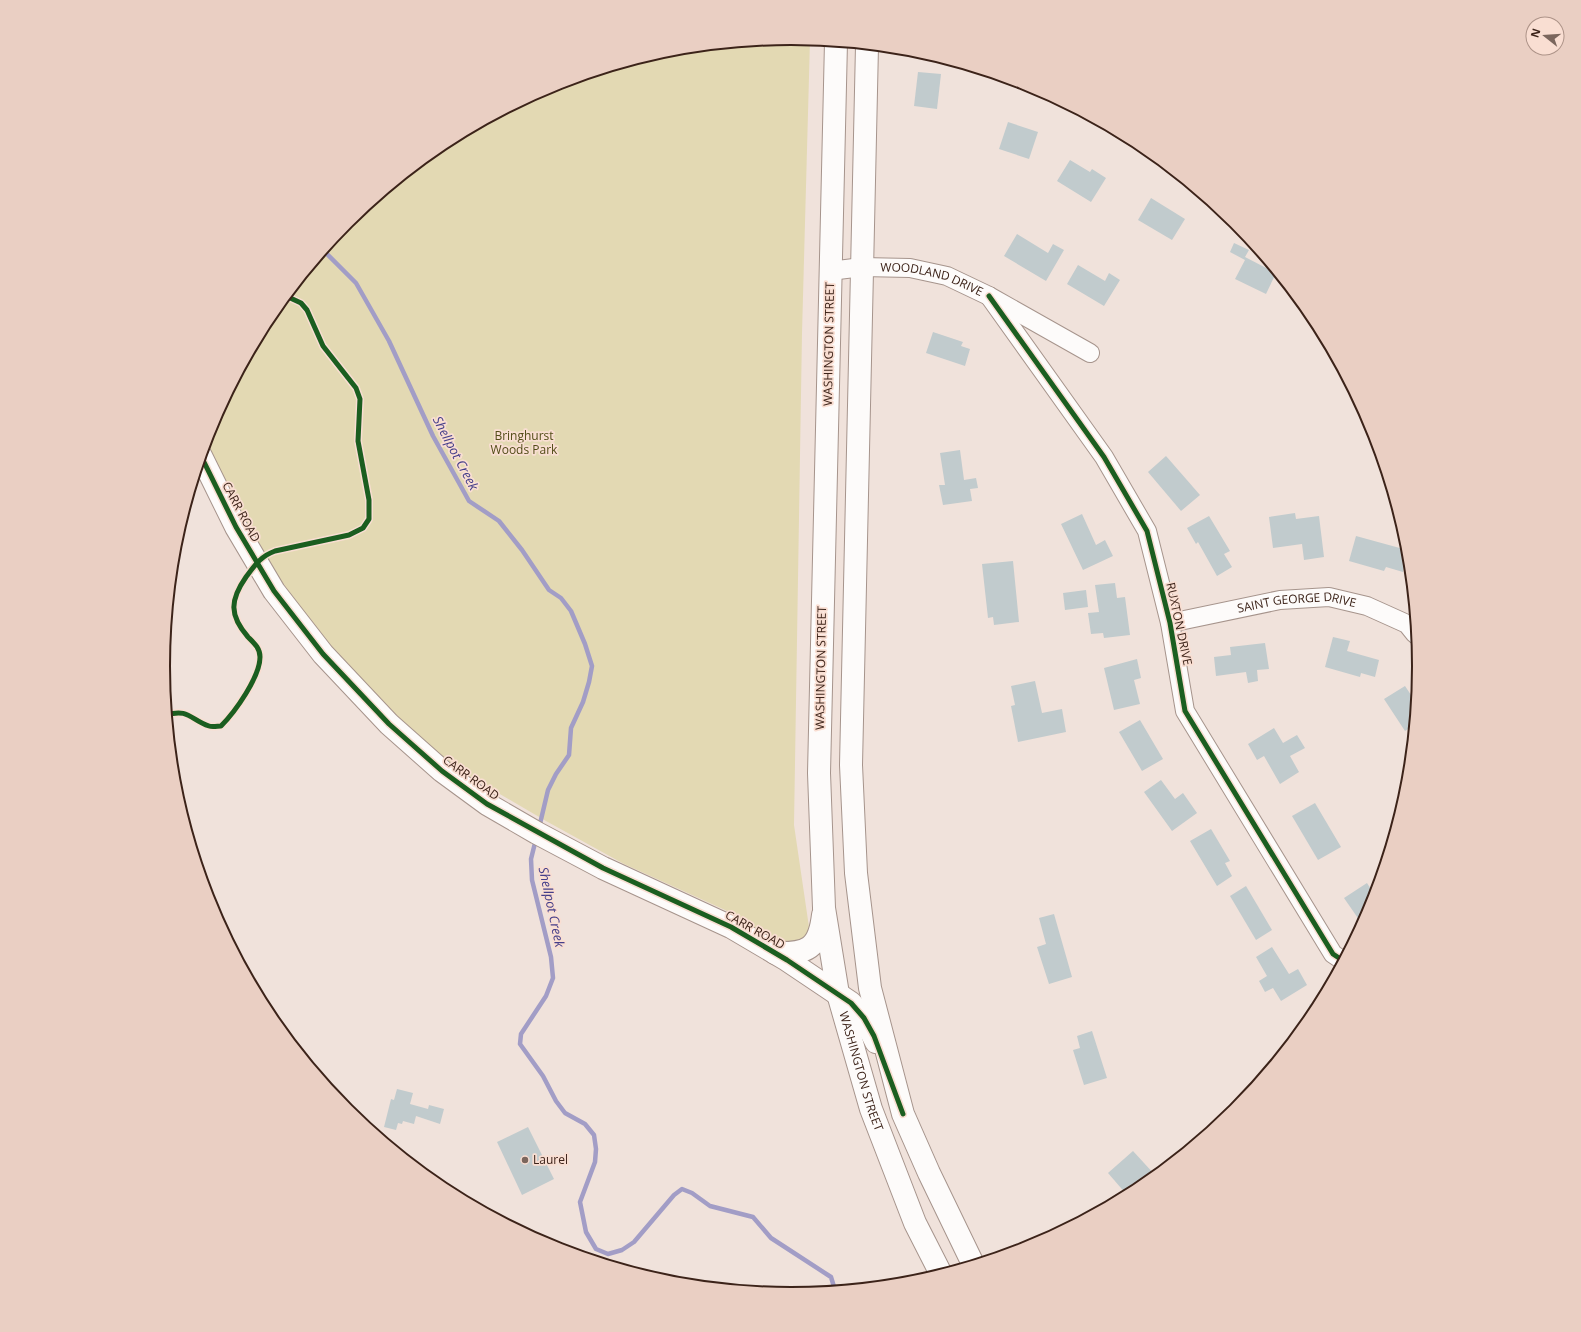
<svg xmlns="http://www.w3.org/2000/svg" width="1581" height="1332" font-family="'Open Sans',sans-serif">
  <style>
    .green { fill: #e3d9b3 }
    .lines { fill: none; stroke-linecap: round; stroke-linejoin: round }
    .stream { stroke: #a29dc6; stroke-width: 4.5 }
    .building { fill: #c1cbcd }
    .street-casing { stroke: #a6948c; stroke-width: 20 }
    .secondary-casing { stroke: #a6948c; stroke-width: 24 }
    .street { stroke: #fdfbfa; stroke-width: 18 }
    .secondary { stroke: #fdfbfa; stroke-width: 22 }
    .cycleway-casing { stroke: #f9ded2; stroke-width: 8 }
    .cycleway { stroke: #1b5e20; stroke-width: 5 }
    .poi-dot { fill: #7b665d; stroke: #f9ded2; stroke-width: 1.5 }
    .labels { text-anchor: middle; stroke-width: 3.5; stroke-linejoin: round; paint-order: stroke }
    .street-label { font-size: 12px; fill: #3c2319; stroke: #f9ded2 }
    .park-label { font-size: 12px; fill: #524c17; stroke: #f9ded2 }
    .poi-label { font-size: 12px; fill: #3c2319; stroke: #f9ded2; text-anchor: start }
    .water-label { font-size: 13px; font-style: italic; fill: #443e89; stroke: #f9ded2 }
    .rim { fill: none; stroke: #3c2319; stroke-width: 2 }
  </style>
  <rect width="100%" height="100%" fill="#f0e2db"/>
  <path class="green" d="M791,38l19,2 -8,293 -8,492 15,102 -2,10 -8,6 -21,-1 -53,-32 -101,-46 -78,-43 -94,-55 -61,-51 -61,-67 -64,-88 -60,-119 4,-16 58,-108 79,-95 95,-78 108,-58 118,-36z"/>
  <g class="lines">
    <g class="stream">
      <path d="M323,250l33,33 33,58 44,95 36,65 30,20 23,29 27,40 12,8 10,13 14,33 7,22 -3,16 -6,20 -12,26 -2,27 -13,19 -8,16 -9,38"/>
      <path d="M536,839l-5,20 1,21 19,77 2,21 -7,18 -25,38 -1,10 23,32 13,25 9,12 20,11 9,11 2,14 -1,13 -15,40 6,30 10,17 12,5 14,-4 12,-8 40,-47 8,-6 10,4 18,13 43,11 18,21 60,39 4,13"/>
    </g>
  </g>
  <g class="building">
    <path d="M918,72l23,2 -4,35 -23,-3z"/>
    <path d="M1008,122l30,10 -9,27 -30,-10z"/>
    <path d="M1070,160l20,12 2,-3 14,9 -15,24 -34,-21z"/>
    <path d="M1151,198l34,21 -13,21 -34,-20z"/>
    <path d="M1017,234l31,19 5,-9 11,6 -18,31 -42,-25z"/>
    <path d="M1234,243l15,7 -4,7 31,16 -10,21 -31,-15 10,-19 -15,-8z"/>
    <path d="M1078,265l27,16 4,-8 11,7 -16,26 -37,-22z"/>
    <path d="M933,332l30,10 -2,4 9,3 -5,17 -39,-13z"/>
    <path d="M960,450l4,30 12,-2 2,10 -8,1 2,12 -29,4 -4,-20h6l-5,-32z"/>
    <path d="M1166,456l34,39 -19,16 -33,-39z"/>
    <path d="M1295,513l1,6 23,-3 5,41 -20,3 -2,-16 -29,4 -4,-31z"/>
    <path d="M1082,514l14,31 9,-5 8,16 -30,14 -22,-46z"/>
    <path d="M1209,516l21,35 -6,3 8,13 -15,9 -19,-34 -2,2 -9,-16z"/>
    <path d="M1356,536l51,14 -4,22 -17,-5 -2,4 -35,-10z"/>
    <path d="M1013,561l6,61 -25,3 -1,-8 -5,1 -6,-54z"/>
    <path d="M1115,583l2,15 8,-1 5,38 -26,3 -1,-5 -12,1 -3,-21 11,-1 -4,-27z"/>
    <path d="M1086,590l2,17 -23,3 -2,-17z"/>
    <path d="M1333,637l17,4 -3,10 32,9 -4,17 -14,-4 -1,4 -35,-10z"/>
    <path d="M1265,643l4,26 -12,1 1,11 -10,2 -2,-11 -30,4 -2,-19 17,-2 -1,-8z"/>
    <path d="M1137,659l4,19 -7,2 6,24 -26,6 -10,-42z"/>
    <path d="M1035,681l7,32 20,-4 4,23 -48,10 -7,-36 4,-1 -4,-19z"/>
    <path d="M1405,686l10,15 -3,34 -4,-6 -3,2 -21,-32z"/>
    <path d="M1140,720l23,39 -21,12 -23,-39z"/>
    <path d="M1274,728l9,15 14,-8 8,13 -15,8 9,16 -19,12 -16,-28 -7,4 -9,-16z"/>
    <path d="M1161,780l14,19 8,-6 14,20 -25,18 -28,-39z"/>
    <path d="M1315,803l26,44 -23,13 -26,-44z"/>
    <path d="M1211,829l19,32 -5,2 7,13 -15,10 -27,-45z"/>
    <path d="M1367,883l7,11 -3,13 -9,17 -18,-26z"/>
    <path d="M1246,886l26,44 -16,10 -26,-44z"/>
    <path d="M1054,914l18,63 -23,7 -12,-37 9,-3 -7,-26z"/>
    <path d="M1272,947l17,27 9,-5 9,16 -26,16 -8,-13 -8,4 -6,-11 8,-5 -11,-19z"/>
    <path d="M1310,1004l7,3 -13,19 -2,-1z"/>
    <path d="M1092,1031l15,47 -23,7 -11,-35 7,-2 -3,-12z"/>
    <path d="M397,1089l16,4 -3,11 18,5 1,-4 15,4 -4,15 -24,-8 -2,8 -11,-3 -1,3 -4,-1 -2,7 -12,-3 7,-28 3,1z"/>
    <path d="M528,1127l26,52 -32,16 -25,-53z"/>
    <path d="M1133,1151l22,24 -16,13 -12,7 -19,-22z"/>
  </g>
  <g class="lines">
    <defs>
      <g id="street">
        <path id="s1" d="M830,271l32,-4 48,1 37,8 42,20 101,57"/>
        <path d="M989,296l115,161 43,74 23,92 15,88 148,243 9,6"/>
        <path id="s2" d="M1170,623l110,-23 49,-3 38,9 40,18 8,10"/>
      </g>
      <g id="secondary">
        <path id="s3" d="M836,42l-17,731 5,135 14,86 33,115 44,114 26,51"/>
        <path d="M867,46l-16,719 5,108 14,115 33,126 26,59 44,91"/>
        <path d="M201,456l35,71 38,64 49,63 66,70 53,47 45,33 50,29 66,35 128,59 56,33 64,43 13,15 12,24"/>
        <path d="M775,953c32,1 44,-4 48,-38"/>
      </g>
    </defs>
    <use href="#street" class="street-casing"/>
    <use href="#secondary" class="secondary-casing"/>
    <use href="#street" class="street"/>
    <use href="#secondary" class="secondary"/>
    <defs>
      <g id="cycleway">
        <path d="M989,296l115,161 43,74 23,92 15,88 148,243 9,6"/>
        <path d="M201,456l35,71 38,64 49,63 66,70 53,47 45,33 116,64 128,59 56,33 64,43 13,15 10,18 29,78"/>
        <path d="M167,715c21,-7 24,5 42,11 3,1 9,0 12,0 14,-14 39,-49 39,-69 0,-9 -6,-14 -12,-20 -19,-22 -18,-37 -2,-60 9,-12 15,-21 29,-26l74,-16 14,-7 6,-9v-19l-11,-59 2,-42 -4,-11 -33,-42 -16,-36 -6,-7 -15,-7"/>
      </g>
    </defs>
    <use href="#cycleway" class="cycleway-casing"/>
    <use href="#cycleway" class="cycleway"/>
  </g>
  <circle class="poi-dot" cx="525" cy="1160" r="4"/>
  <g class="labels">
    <g class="street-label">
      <text dy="4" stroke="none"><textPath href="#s1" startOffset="104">WOODLAND DRIVE</textPath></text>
      <text transform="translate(829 344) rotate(-89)" y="4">WASHINGTON STREET</text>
      <text transform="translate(241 512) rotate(62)" y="4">CARR ROAD</text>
      <text dy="4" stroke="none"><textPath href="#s2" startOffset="129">SAINT GEORGE DRIVE</textPath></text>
      <text transform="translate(1179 624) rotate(78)" y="4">RUXTON DRIVE</text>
      <text transform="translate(821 668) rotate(-89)" y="4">WASHINGTON STREET</text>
      <text transform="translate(471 778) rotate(36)" y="4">CARR ROAD</text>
      <text transform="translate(755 930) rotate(29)" y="4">CARR ROAD</text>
      <text dy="4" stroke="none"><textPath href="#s3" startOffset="1034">WASHINGTON STREET</textPath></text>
    </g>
    <g class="park-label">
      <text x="524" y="440">Bringhurst<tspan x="524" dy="14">Woods Park</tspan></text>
    </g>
    <g class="poi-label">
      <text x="533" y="1164">Laurel</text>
    </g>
    <g class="water-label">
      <text transform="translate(456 453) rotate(62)" y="5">Shellpot Creek</text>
      <text transform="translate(552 907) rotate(78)" y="5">Shellpot Creek</text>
    </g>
  </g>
  <path d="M0 0H1581V1332H0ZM170 666a621 621 0 1 1 1242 0a621 621 0 1 1-1242 0Z" fill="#eacfc3" fill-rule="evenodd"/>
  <path class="rim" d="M170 666a621 621 0 1 1 1242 0a621 621 0 1 1-1242 0Z"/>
  <g transform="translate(1545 36) rotate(287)"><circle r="19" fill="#f9ded2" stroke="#ad9388"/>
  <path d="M0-3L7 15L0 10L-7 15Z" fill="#7b665d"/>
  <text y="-6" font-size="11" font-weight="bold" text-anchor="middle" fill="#3c2319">N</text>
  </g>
</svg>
